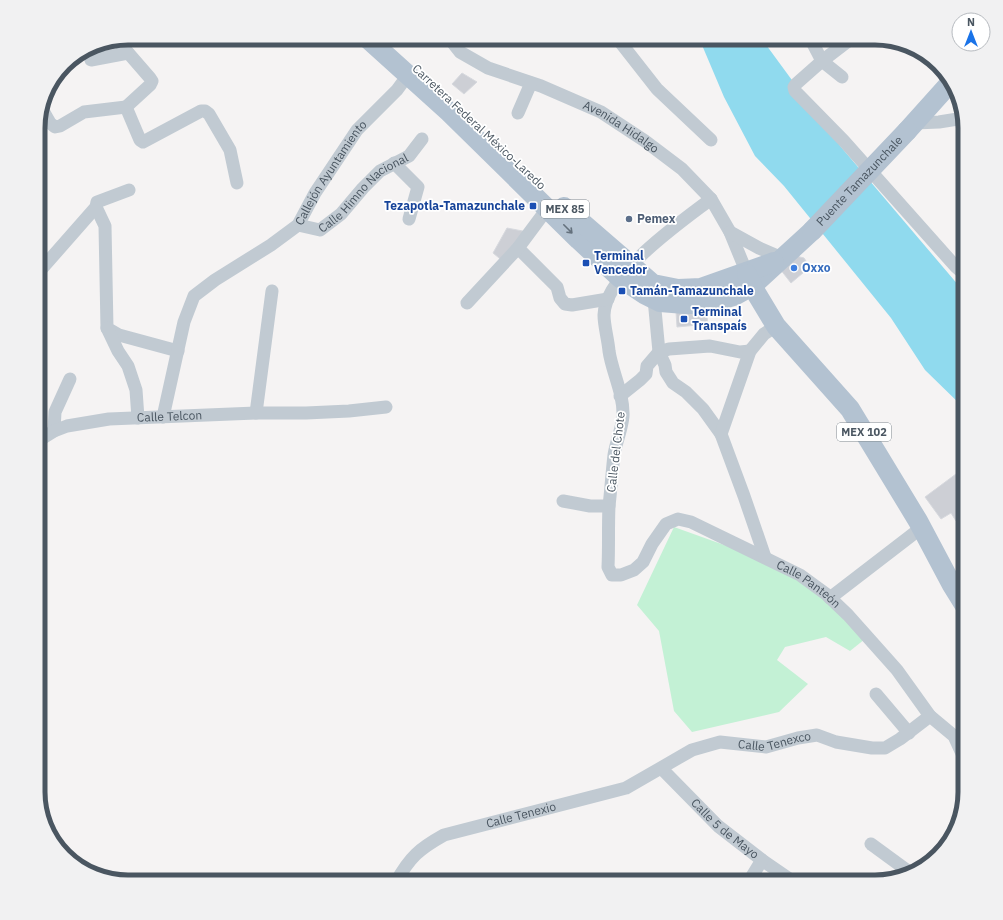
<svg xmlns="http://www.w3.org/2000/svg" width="1003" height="920" font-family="'IBM Plex Sans',sans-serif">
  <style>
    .green { fill: #c3f1d5 }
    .water { fill: #90daee }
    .building { fill: #cdcfd5; stroke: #d7d9de }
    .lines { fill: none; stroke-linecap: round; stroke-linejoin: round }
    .minor { stroke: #c1cad2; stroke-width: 13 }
    .primary { stroke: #b3c2d1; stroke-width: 20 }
    .primary-bridge { stroke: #b3c2d1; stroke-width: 20 }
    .oneway { stroke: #64717d }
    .transit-dot { fill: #1a4fb4; stroke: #fff; stroke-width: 1.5 }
    .service-dot { fill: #5c6f8a; stroke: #fff; stroke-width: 1.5 }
    .shop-dot { fill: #3f7fe0; stroke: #fff; stroke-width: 1.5 }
    .labels { text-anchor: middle; stroke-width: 3.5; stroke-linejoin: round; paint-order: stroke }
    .shield { fill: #fff; stroke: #808990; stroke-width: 1 }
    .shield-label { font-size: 11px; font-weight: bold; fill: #4a5661 }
    .street-label { font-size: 12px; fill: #4a5661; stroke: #fff }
    .transit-label { font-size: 12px; font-weight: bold; fill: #164399; stroke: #fff; text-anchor: start }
    .service-label { font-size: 12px; font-weight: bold; fill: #4e5e75; stroke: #fff; text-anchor: start }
    .shop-label { font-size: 12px; font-weight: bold; fill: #366cbe; stroke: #fff; text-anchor: start }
    .rim { fill: none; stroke: #4a5661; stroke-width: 5 }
  </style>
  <rect width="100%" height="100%" fill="#f5f3f3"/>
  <path class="green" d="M674,527l112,40 84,68 -20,16 -24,-14 -41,10 -8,13 31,24 -29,28 -87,20 -18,-21 -15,-80 -22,-26z"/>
  <path class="water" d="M699,38h62l80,109 124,146v116l-40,-39 -34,-52 -107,-132 -29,-30 -31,-59z"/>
  <g class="building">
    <path d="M462,73l15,9 -13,12 -12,-10z"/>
    <path d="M507,228l21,4 -23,31 -12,-10z"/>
    <path d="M796,256l8,2 6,9 -19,16 -11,-14z"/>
    <path d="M706,310l2,14 -31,3 -1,-15z"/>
    <path d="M956,474l9,14v26l-9,7 -5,-8 -10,6 -16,-22z"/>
  </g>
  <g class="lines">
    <g class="minor">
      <path id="s1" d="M449,38l11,14 28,16 53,18 60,26 44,29 37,28 29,30 19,33 16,39"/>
      <path d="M617,38l40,51 54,51"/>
      <path d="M810,38l12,23 20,16"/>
      <path d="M852,38l-30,23 -26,23 -2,3 1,4 49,50 112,126 9,8"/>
      <path d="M117,40l33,38 2,3 -2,4 -24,22"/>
      <path d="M91,60l37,-7"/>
      <path d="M126,107l14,33 3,2 58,-31h4l4,3 21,36 7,33"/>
      <path d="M42,109l8,14 5,4 5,-1 24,-14 42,-5"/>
      <path d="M518,113l13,-30"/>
      <path d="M915,123l24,-1 25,-4"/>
      <path d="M394,163l24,24 -9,32"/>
      <path id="s2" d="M711,199c-30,23 -106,75 -107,116 0,11 4,24 5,36 3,21 15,43 14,65 -1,13 -7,26 -9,39 -2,17 -3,34 -5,51 -1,20 0,41 -1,61l4,8h9l13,-5 9,-8 9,-18 14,-20 12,-5 13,3 109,53 26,19 22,21 49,55 33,46 24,20 11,24"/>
      <path d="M96,207l9,19 2,102 12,7 59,16"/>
      <path id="s3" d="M298,225l22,5 21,-16 22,-26 17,-17 29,-15 13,-17"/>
      <path d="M730,232l29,16 23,10"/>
      <path d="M518,248l39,39 3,11 5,6 7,1 36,-6"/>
      <path d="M38,273l58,-66 1,-5 32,-12"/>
      <path d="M654,299l5,53 6,13 1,7 7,11 13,9 17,17 18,25"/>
      <path d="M467,303l51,-55 29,-39"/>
      <path d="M107,328l11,23 10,15 8,24 2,28"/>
      <path d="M620,396l20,-16 6,-6 1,-8 12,-14 10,-3 41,-3 30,6 10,-1"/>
      <path d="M256,413l16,-122"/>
      <path id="s4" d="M163,417l21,-95 10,-26 21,-16 56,-35 27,-20 17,-32 42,-63 40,-40 11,-15"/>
      <path d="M54,431l1,-19 15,-33"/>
      <path id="s5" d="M38,441l16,-10 13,-5 42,-7 147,-6h50l43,-2 37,-4"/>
      <path d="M563,501l27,5h19"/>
      <path d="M765,557l-21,-61 -23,-62 29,-83 14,-17 12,-8"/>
      <path d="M830,598l91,-70"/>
      <path d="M876,694l33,39"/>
      <path id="s6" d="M662,769l56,57 44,34 32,22"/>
      <path d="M871,844l41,30"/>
      <path id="s7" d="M396,882c14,-25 23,-33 48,-47l182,-47 66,-38 28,-8 46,5 32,-9 19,-3 19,7 36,6h13l15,-9 30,-23"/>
      <path d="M743,882l8,-4 11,-18"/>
    </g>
    <g class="primary">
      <path d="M367,38l82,74 130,128 41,38 24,16 16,8 25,2h21l28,-8 18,-10 60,-55"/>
      <path d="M907,131l44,-49"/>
      <path d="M564,207l89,77 25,5 23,-1 73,-26"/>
      <path d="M747,274l5,12 24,40 74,83 68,112 34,64 13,21"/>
    </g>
    <path class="primary-bridge" id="s8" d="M812,231l95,-100"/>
  </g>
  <defs><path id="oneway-shaft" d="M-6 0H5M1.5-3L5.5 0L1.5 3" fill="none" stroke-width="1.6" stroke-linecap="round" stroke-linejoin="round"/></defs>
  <use class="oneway" href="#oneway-shaft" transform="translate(568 229) rotate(45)"/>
  <g class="transit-dot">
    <rect x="529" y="202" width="8" height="8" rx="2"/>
    <rect x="582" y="259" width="8" height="8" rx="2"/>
    <rect x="618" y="287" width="8" height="8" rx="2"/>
    <rect x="680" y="315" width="8" height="8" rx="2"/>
  </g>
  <circle class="service-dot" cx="629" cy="219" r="4"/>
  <circle class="shop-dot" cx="794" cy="268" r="4"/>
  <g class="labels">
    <g class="shield">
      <rect x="541" y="200" width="48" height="18" rx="3"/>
      <rect x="837" y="423" width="54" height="18" rx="3"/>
    </g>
    <g class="shield-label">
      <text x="565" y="213">MEX 85</text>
      <text x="864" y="436">MEX 102</text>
    </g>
    <g class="street-label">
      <text transform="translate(479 127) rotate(43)" y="4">Carretera Federal México-Laredo</text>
      <text dy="4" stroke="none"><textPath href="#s1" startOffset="196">Avenida Hidalgo</textPath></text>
      <text dy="4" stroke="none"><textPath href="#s4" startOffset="313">Callejón Ayuntamiento</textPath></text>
      <text dy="4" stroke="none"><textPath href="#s8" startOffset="69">Puente Tamazunchale</textPath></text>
      <text dy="4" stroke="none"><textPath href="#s3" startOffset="80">Calle Himno Nacional</textPath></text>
      <text dy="4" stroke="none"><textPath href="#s5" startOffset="136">Calle Telcon</textPath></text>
      <text transform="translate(616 452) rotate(-83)" y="4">Calle del Chote</text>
      <text dy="4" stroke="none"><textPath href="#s2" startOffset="665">Calle Panteón</textPath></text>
      <text dy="4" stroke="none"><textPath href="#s7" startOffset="417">Calle Tenexco</textPath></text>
      <text dy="4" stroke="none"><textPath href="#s7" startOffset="148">Calle Tenexio</textPath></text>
      <text dy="4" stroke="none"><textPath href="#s6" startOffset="87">Calle 5 de Mayo</textPath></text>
    </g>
    <g class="transit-label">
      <text x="525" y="210" text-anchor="end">Tezapotla-Tamazunchale</text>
      <text x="594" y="260">Terminal<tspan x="594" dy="14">Vencedor</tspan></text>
      <text x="630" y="295">Tamán-Tamazunchale</text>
      <text x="692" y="316">Terminal<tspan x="692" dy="14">Transpaís</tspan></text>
    </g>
    <g class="service-label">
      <text x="637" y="223">Pemex</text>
    </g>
    <g class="shop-label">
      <text x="802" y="272">Oxxo</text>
    </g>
  </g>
  <path d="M0 0H1003V920H0ZM128 45H875A83 83 0 0 1 958 128V792A83 83 0 0 1 875 875H128A83 83 0 0 1 45 792V128A83 83 0 0 1 128 45Z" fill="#f1f1f2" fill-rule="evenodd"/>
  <path class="rim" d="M128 45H875A83 83 0 0 1 958 128V792A83 83 0 0 1 875 875H128A83 83 0 0 1 45 792V128A83 83 0 0 1 128 45Z"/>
  <g transform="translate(971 32)"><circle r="19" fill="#ffffff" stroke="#b7bbc0"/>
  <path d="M0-3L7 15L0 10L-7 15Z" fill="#1a73e8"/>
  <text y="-6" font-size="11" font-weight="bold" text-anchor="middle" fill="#4a5661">N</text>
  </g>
</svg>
